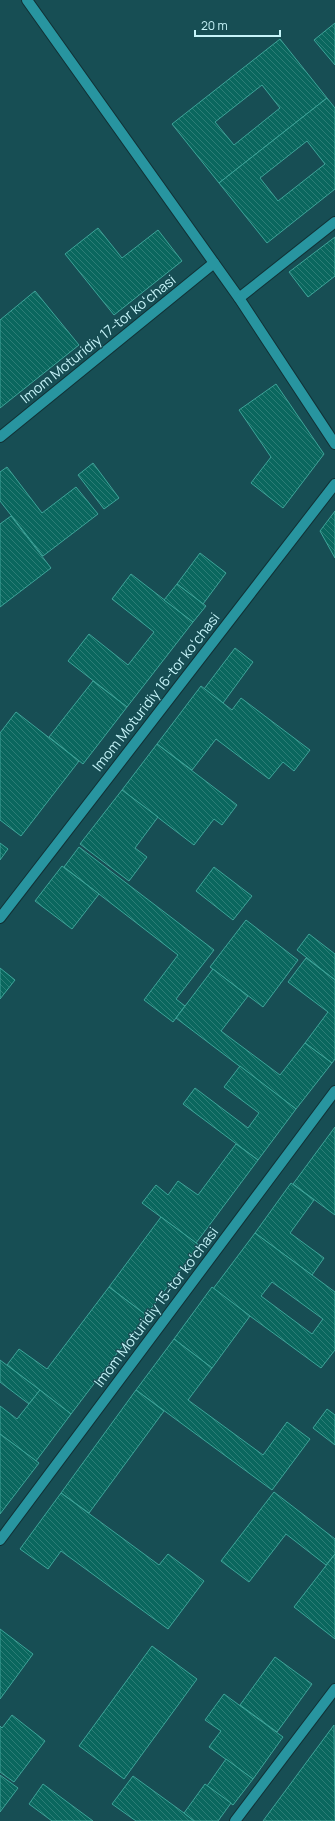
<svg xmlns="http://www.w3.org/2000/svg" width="335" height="1821" font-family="Manrope,sans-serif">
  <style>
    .building { fill: url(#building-back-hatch); stroke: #3ea499; fill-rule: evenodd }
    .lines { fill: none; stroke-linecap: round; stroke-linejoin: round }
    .minor-casing { stroke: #113135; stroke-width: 12 }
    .minor { stroke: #2895a0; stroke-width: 10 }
    .labels { text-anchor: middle; stroke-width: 3; stroke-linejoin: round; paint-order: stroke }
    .street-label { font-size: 14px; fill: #c6f4f9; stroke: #174e54 }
  </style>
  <defs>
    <pattern id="building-back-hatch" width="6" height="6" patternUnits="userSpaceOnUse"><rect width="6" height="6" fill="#0a675e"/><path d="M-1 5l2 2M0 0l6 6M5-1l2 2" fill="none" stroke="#2c7d76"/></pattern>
  </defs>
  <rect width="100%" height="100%" fill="#174e54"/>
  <g class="building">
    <path d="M335,23v42l-21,-25z"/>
    <path d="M280,39l47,59 -108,85 -47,-59zM262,85l18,23 -46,37 -19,-23z"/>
    <path d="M327,98l8,10v81l-68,54 -48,-60zM307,141l18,23 -47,37 -18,-23z"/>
    <path d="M98,228l24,30 36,-28 24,31 -68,54 -49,-61z"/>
    <path d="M335,237v39l-27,21 -19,-25z"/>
    <path d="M35,291l44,54 -79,63v-88z"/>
    <path d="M276,384l48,70 -41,54 -32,-25 20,-26 -32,-47z"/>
    <path d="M93,463l26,35 -15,11 -26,-34z"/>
    <path d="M7,467l35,46 34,-26 22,27 -55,42 -43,-55v-29z"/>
    <path d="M335,511v47l-15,-27z"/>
    <path d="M11,516l40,52 -51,39v-83z"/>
    <path d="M200,553l26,20 -23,31 -26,-20z"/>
    <path d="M131,574l62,48 -66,85 -59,-46 21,-27 39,31 26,-33 -42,-33z"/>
    <path d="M177,584l29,22 -13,16 -29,-22z"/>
    <path d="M235,648l18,14 -30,41 -19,-14z"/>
    <path d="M93,681l34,26 -44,57 -34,-27z"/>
    <path d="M201,686l31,24 9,-12 69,52 -16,21 -11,-9 -14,17 -53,-40 -24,31 -35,-26z"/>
    <path d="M16,712l63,49 -58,75 -21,-16v-87z"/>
    <path d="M157,744l80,61 -15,20 -8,-6 -20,26 -72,-55z"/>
    <path d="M122,790l36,27 -23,31 12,9 -18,24 -49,-37z"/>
    <path d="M0,843l8,6 -8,11z"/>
    <path d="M79,847l135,103 -38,49 9,7 -12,16 -29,-22 34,-45 -114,-88z"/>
    <path d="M62,866l37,28 -27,35 -37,-28z"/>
    <path d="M214,867l38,29 -19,24 -37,-29z"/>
    <path d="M246,920l52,40 -35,47 -53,-40z"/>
    <path d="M309,934l26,20v26l-38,-30z"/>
    <path d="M306,958l29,22v79l-3,4 -27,-20 23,-31 -40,-30z"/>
    <path d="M0,968l15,12 -15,19z"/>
    <path d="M213,969l35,27 -27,35 59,44 25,-32 27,20 -36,46 -120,-91z"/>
    <path d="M240,1066l56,43 -38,51 -75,-56 12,-16 53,40 11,-15 -35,-26z"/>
    <path d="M335,1127v88l-42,-31z"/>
    <path d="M236,1144l22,16 -62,83 -54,-40 14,-18 12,10 10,-14 20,14z"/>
    <path d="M291,1183l23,17 -24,33 34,25 -12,17 -57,-42z"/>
    <path d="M161,1217l38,28 -53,70 -37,-28z"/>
    <path d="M255,1233l80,59v58l-14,18 -108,-79zM272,1282l51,37 -11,15 -51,-38z"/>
    <path d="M109,1287l37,28 -75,99 -64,-49 12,-16 28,20z"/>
    <path d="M212,1287l38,29 -38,52 -38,-29z"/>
    <path d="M174,1339l38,29 -24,32 75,55 24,-33 23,17 -38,51 -136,-100z"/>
    <path d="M0,1360l40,30 -11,14 -29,-22z"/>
    <path d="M40,1390l31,24 -35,47 -36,-27v-28l17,13z"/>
    <path d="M136,1390l28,21 -75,102 -28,-20z"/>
    <path d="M327,1409l8,6v30l-22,-17z"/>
    <path d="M0,1434l39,29 -39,51z"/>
    <path d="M274,1492l61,47v15l-9,11 -40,-31 -37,48 -28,-21z"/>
    <path d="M61,1493l98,72 9,-11 36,27 -36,48 -107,-78 -13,18 -28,-20z"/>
    <path d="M335,1554v85l-41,-32z"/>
    <path d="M0,1629l33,25 -33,45z"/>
    <path d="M152,1646l45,33 -73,100 -45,-33z"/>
    <path d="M275,1657l37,27 -35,48 -37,-27z"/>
    <path d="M224,1694l59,43 -30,42 -44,-32 12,-16 -16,-11z"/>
    <path d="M12,1715l33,26 -31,41 -14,-10v-46l2,2z"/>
    <path d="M334,1725l1,96h-72z"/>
    <path d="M226,1759l27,20 -20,26 -26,-19z"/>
    <path d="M0,1775l18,13 -18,24z"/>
    <path d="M133,1776l51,37 10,8h-58l-24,-17z"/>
    <path d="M43,1784l50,37h-41l-23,-17z"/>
    <path d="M205,1784l26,19 -13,18h-24l-10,-8z"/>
  </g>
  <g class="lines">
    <defs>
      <g id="minor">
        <path d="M27,0l212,298 96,146"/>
        <path d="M239,298l96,-76"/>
        <path d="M0,437l214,-174"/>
        <path d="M0,918l335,-434"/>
        <path d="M0,1540l335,-449"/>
        <path d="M235,1821l100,-132"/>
      </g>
    </defs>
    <use href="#minor" class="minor-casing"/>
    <use href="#minor" class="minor"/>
  </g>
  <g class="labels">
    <g class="street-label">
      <text transform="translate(98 339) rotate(-39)" y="5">Imom Moturidiy 17-tor koʻchasi</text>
      <text transform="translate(156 692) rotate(-52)" y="5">Imom Moturidiy 16-tor koʻchasi</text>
      <text transform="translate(156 1307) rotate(-53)" y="5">Imom Moturidiy 15-tor koʻchasi</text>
    </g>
  </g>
  <path d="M195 30v6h85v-6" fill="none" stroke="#c6f4f9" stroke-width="2"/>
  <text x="201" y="30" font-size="12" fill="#c6f4f9" stroke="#174e54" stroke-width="3" paint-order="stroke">20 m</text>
</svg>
